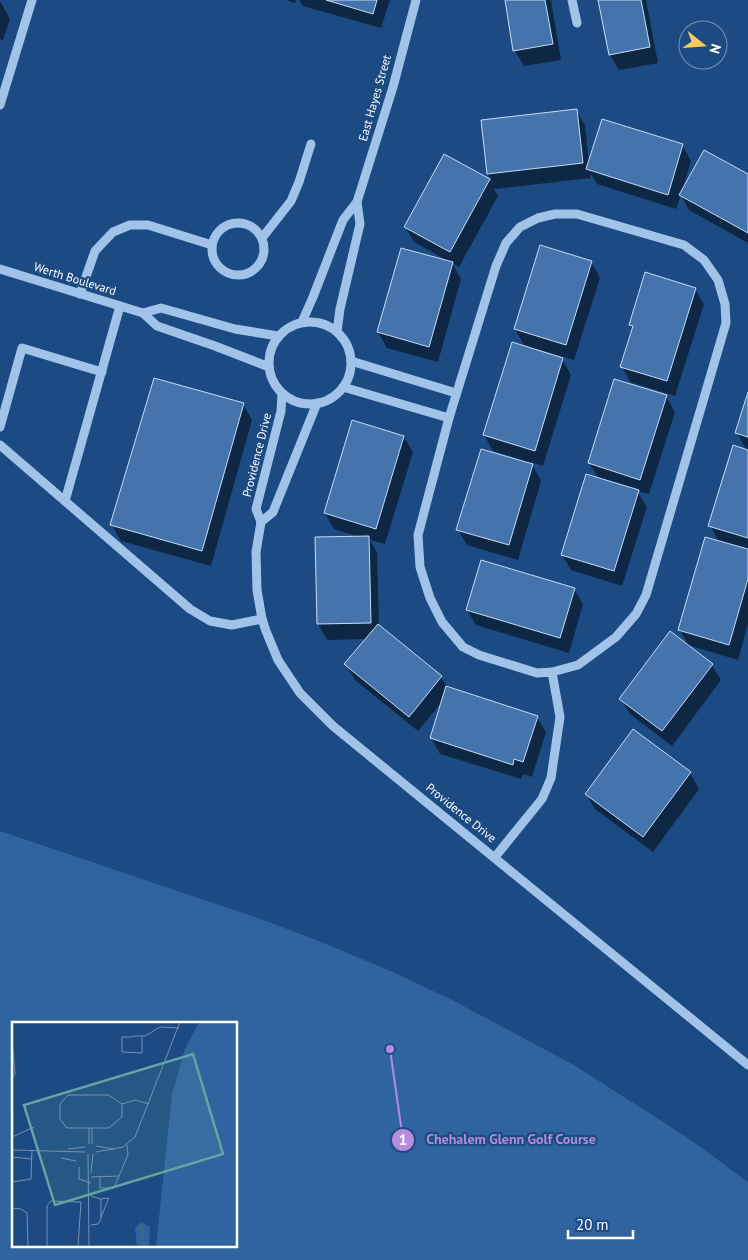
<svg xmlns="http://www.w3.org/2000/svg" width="748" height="1260" font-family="'PT Sans',sans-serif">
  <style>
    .green { fill: #2f64a1; fill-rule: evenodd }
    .shadow { fill: #0007 }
    .building { fill: #4474ab; stroke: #c5ddf7 }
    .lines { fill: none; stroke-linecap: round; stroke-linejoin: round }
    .minor { stroke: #a1c3ea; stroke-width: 9 }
    .labels { text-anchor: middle; stroke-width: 4.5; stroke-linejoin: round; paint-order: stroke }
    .street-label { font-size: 12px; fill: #fff; stroke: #1c4a82 }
    .inset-river { fill: none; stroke: #40638c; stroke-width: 2.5 }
    .inset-road { fill: none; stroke: #7792b4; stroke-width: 1 }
    .view { fill: #63a6a1; fill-opacity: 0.15; stroke: #63a6a1; stroke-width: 2.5 }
    .inset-edge { fill: none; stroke: #fff; stroke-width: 2.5 }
    .leader { fill: none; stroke: #b68bdc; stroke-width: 2 }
    .callout-dot { fill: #b68bdc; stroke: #1c4a82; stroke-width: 2 }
    .mark-label { font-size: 15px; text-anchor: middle; font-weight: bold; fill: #fff }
    .callout-label { font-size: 14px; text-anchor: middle; font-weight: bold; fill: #b68bdc; stroke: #1c4a82; stroke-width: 4.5; stroke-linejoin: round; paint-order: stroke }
  </style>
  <rect width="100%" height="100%" fill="#1c4a82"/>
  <path class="green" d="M0,831l269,91 62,24 64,27 57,27 122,65 114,73 60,44v78h-748zM14,1024h222v222h-222z"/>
  <g class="shadow">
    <path d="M286,0h10l-1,3z"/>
    <path d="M299,0h91l-9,28 -78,-22z"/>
    <path d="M506,0h45l10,60 -37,6 -9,-15z"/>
    <path d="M600,0h46l12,63 -39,7 -9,-15z"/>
    <path d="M0,1l10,18 -7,21 -3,-1z"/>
    <path d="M576,110l9,15 4,39 93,-19 9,16 -8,27 65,-13v68l-59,-33 -8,-15 -5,14 -79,-25 -7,-11 1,5 -97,11 4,7 -39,71 -7,-4 9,16 -23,83 -51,-14 -9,-16 70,-71 -34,-19 -9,-15 39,-72 49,27 -5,-8z"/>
    <path d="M591,262l9,16 -26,82 -50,-15 -9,-16z"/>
    <path d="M695,289l9,15 -29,92 -45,-14 -8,-16 11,-36 -3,-6z"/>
    <path d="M562,359l9,16 -28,91 -12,-4 10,19 -23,79 -51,-15 -9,-15 58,-70v-2l-23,-7 -9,-16z"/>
    <path d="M666,396l9,16 -26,82 -12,-3 10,16 -25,79 -51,-16 -9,-15 37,-76 -10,-16z"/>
    <path d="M748,397v227l-10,36 -50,-15 -8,-15 39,-88 -9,-17 37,-74 -10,-18z"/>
    <path d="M243,404l9,16 -41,146 -90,-25 -9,-16z"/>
    <path d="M353,421l51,16 9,15 -28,92 -15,-4 7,13 2,73 62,51 7,11 89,29 9,15 -14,45 -9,-3 -2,5 -81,-25 -9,-16 11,-36 -24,29 -63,-51 -9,-16 21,-25 -40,1 -9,-16 -2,-86 44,-1 -26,-8 -9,-16z"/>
    <path d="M574,589l9,15 -14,49 -93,-28 -9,-15z"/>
    <path d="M712,665l9,15 -49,66 -42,-32 -9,-15z"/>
    <path d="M633,731l57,42 9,16 -46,63 -58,-43 -9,-15z"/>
  </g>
  <g class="building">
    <path d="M326,0h51l-4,14z"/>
    <path d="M505,0h40l8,44 -40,7z"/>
    <path d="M598,0h43l9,47 -41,8z"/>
    <path d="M577,109l6,54 -96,11 -6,-54z"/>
    <path d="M602,119l81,25 -15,51 -82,-26z"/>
    <path d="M704,150l44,24v59l-69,-38z"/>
    <path d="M444,154l46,25 -40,73 -46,-25z"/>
    <path d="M540,245l52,16 -26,84 -52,-16z"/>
    <path d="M401,248l52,14 -24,85 -52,-15z"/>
    <path d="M645,272l51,16 -29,93 -47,-14 13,-41 -4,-1z"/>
    <path d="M512,342l51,16 -28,93 -52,-16z"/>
    <path d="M154,378l90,25 -42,148 -92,-26z"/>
    <path d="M614,379l53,16 -27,85 -52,-17z"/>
    <path d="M748,392v45l-13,-4z"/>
    <path d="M352,420l52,16 -28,93 -52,-16z"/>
    <path d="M733,445l15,5v88l-40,-12z"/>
    <path d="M481,449l52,15 -24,81 -53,-15z"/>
    <path d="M586,474l53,16 -25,81 -53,-16z"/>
    <path d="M369,536l2,87 -54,1 -2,-87z"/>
    <path d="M705,537l43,12v30l-19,66 -51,-15z"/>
    <path d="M481,560l94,28 -15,50 -94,-28z"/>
    <path d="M378,624l64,52 -33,41 -65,-53z"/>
    <path d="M670,631l43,33 -51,67 -43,-32z"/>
    <path d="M446,686l92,30 -15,46 -9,-3 -1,6 -83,-27z"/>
    <path d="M633,729l58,43 -48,65 -58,-43z"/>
  </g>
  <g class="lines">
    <g class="minor">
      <path d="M572,0l5,23"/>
      <path d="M0,105l32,-105"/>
      <circle cx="238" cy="249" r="26"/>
      <path d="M262,238l29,-37 8,-19 12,-38"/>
      <path d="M0,269l143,44 14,13 58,20 54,21"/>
      <path d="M80,294l15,-43 18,-19 17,-7h18l64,20"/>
      <path d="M143,313l18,-5 74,21 43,7"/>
      <path d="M302,322l11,-25 30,-77 14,-18 36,-115 23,-87"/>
      <circle cx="310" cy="363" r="41"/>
      <path d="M337,332l3,-23 20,-85 -3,-22"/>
      <path d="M351,361l105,32"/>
      <path d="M343,387l106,31"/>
      <path d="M282,393l-1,18 -25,98 5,13 -5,30 1,38 5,29 4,12 12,29 22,33 33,33 415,339"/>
      <path d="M0,427l22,-79 80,24"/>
      <path d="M0,445l190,164 20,12 22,4 30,-6"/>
      <path d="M65,501l55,-195"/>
      <path d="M261,522l12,-10 44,-109"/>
      <path d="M495,857l47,-58 9,-21 9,-61 -8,-45 -15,1 -58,-18 -16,-8 -21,-25 -12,-24 -10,-31 -2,-32 31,-117 47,-152 10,-23 14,-16 18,-9 17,-4h22l107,31 20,15 14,20 7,24 1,19 -80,272 -10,19 -20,23 -38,28 -26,7"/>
    </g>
  </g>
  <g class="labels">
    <g class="street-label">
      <text transform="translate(375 98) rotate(-74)" y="4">East Hayes Street</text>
      <text transform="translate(75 279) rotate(17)" y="4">Werth Boulevard</text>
      <text transform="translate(257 455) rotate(-76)" y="4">Providence Drive</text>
      <text transform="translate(461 813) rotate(39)" y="4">Providence Drive</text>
    </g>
  </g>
  <g transform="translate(12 1022)">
    <rect width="225" height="225" fill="#1c4a82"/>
    <path d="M187,0h38v225h-81l16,-153 13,-45zM129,200l9,5 -1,20h-12l-2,-19z" fill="#2f64a1"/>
    <path class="inset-river" d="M129,202l3,23"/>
    <path class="inset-road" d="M130,14v17l-20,-1v-15h9l4,-1h10l15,-9 19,1M0,17l3,35 -3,4M110,82l-14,-9h-40l-8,9v15l7,9h42l13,-11v-13l14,-4 13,4M77,106v16M80,106v16M0,115l22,-10M84,124l18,3M56,127l17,-2M0,128l73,2M0,128l1,-36M84,130l27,-5 12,-10 45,-115M76,132l1,93M0,135l20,2M49,136l15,3M67,145v12l12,4M79,151l2,-19M79,155l28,-1M88,155v11h14l14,-33 -1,-10M0,160l19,-3 1,-29M89,177l8,-1 -8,19M0,186l9,1 6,4 1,34M79,203l7,-1 3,-5v-20l-10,-3M35,225v-41l4,-5 30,1 -3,45"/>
    <path class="view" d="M181,32l30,100 -168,51 -31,-100z"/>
    <rect width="225" height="225" class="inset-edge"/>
  </g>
  <path class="leader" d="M390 1049L403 1140"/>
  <g class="callout-dot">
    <circle cx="390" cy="1049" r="5"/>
    <circle cx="403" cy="1140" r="12"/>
  </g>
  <g class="mark-label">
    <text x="403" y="1145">1</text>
  </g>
  <g class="callout-label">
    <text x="511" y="1144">Chehalem Glenn Golf Course</text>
  </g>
  <g transform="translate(703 45) rotate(107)"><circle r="24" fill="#1c4a82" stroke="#7792b4"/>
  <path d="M0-4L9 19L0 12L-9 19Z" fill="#fbcb5e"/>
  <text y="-8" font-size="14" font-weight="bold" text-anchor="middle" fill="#ffffff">N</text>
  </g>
  <path d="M568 1230v8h65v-8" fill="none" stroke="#ffffff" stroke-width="2.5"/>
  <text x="576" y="1230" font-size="15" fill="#ffffff" stroke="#1c4a82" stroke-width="4" paint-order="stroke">20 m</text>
</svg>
